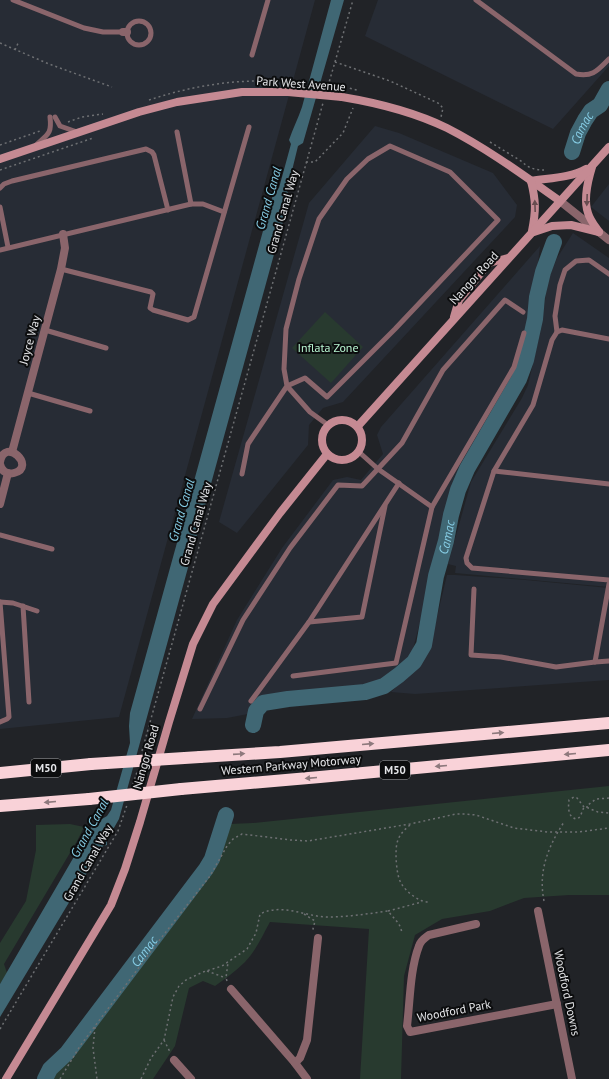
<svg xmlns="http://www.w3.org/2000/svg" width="609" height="1079" font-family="'PT Sans',sans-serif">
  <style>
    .built { fill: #272c35 }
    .green { fill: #283a2f }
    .water { fill: #406774 }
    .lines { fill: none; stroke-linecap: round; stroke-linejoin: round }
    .river { stroke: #406774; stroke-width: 16 }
    .path { stroke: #6e7073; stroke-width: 1.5; stroke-dasharray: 2 3; stroke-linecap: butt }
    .lane { stroke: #8a656b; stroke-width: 5 }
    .street { stroke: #8a656b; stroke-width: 8 }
    .secondary { stroke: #c58a93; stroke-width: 8 }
    .highway { stroke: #f9d2d8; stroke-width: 12 }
    .path-bridge { stroke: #6e7073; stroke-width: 1.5; stroke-dasharray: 2 3; stroke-linecap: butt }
    .secondary-bridge { stroke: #c58a93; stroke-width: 8 }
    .highway-bridge { stroke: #f9d2d8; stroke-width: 12 }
    .oneway { fill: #684c50 }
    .oneway2 { fill: #8e797d }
    .labels { text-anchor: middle; stroke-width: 4; stroke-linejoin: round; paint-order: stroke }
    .shield { fill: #0c0d0e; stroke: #a4a5a7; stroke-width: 1 }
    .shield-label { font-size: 11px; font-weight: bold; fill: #e5e6e9 }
    .street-label { font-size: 12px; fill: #e5e6e9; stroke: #0c0d0e }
    .park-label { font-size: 12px; fill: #b8f5d1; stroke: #0c0d0e }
    .water-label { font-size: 13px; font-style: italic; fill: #86cde5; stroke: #0c0d0e }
  </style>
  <rect width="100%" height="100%" fill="#212327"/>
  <g class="built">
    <path d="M0,0h315l-196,717 -119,12z"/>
    <path d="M378,0h231v66l-56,63 -188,-93z"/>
    <path d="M375,126l24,7 94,40 24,32 -2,12 -172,185 -20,6 -14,17 -1,20 -71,88 -18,-11 90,-319z"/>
    <path d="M609,184v37l-18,-14z"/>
    <path d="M573,233l36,25v329l-154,-14 1,-7 -8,-2 23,-82 51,-84 6,-13 13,-56 6,-43 3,-11 7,-17z"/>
    <path d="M540,246l-7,60 -10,53 -67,124 -44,170 -15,15 -19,15 -114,15 -9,5 -7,11 -21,4 -35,1 45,-99 45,-72 51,-68 14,-3 14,3 22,-26 -6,-19 4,-8z"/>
    <path d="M447,575h8l71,5 83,8v92l-194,14 -24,-2 31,-32 8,-14z"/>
  </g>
  <g class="green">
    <path d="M325,312l38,35 -32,36 -39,-35z"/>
    <path d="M609,786v109h-40l-45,3 -34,13 -48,8 -27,16 -11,41 -3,103h-41l9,-150 -99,-7c-8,14 -14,29 -25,40 -9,9 -20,17 -30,24l-12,-5 -14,7 -14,58 -22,33h-104l8,-13 10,-8 142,-188 6,-10 13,-41 2,5 23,-1z"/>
    <path d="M70,824l14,3 -7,14 -73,123 3,9 -7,11v-41l26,-42 10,-51v-25z"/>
  </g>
  <path class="water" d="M331,0h13l-41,143 -5,3 -11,45 3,5 -171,623 -12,21v5l-4,1 -103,171v-33l93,-160 14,-8 4,-6 19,-67 -1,-17 1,-13 144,-522 5,-3 12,-44 -2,-4c4,-12 9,-21 13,-33z"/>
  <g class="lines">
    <g class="river">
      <path id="s1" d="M572,152l6,-19 7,-13 6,-9 9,-6 9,-16"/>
      <path id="s2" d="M253,725l3,-14 7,-8 25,-4 77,-7 19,-6 15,-11 15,-13 10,-17 12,-69 10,-35 5,-26 7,-25 9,-21 52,-90 7,-19 9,-41 2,-22 6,-25 11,-30"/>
      <path id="s3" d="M45,1079l5,-10 17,-16 139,-184 6,-10 14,-44"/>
    </g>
    <g class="path">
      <path d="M0,43l49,21 63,23"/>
      <path d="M15,50l4,-9"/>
      <path d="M335,62l55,19 48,22 5,5 -2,9"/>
      <path d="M328,86l25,-86"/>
      <path d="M345,87l12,3"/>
      <path d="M149,100c45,-15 92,-22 140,-18"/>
      <path d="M68,122l14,-5 21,-3"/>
      <path d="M490,142l31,19c7,7 14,9 23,9"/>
      <path d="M0,145l40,-14"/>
      <path d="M306,162h9l28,-29 10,-25"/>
      <path d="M0,170l93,-32"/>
      <path d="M142,751l181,-648"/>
      <path d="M133,784l4,-12"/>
      <path d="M609,798l-13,1 -8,6v3l10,4 11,1"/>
      <path d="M584,807l-7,-9 -3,-1 -5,3c-1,8 -1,18 8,19l3,-2 4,-10h4"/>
      <path d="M410,825c-6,5 -11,10 -13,18 -2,8 -1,32 4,40 5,9 18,19 27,19"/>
      <path d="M544,901c-6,-30 4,-54 20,-79"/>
      <path d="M388,911l34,-9"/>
      <path d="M304,914l11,7 -2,8h2"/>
      <path d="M207,971l19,7"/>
      <path d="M227,981l-1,-3 2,-16"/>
      <path d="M95,1027l-2,21 4,31"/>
      <path d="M0,1029l118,-198 9,-26"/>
      <path d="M164,1040l6,12"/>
      <path d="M60,1079l20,-33 78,-104 52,-66 17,-30 6,-7 9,-5 49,6 17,1 102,-17 46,-10h9l11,1 38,13 34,4h31l30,-4"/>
      <path d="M141,1079l10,-21 13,-18 9,-43 6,-11 7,-6 17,-8 19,-6 25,-17 9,-16 4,-19c22,-11 44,2 66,3 21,0 41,-3 62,-6l11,13 3,8"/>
    </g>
    <g class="lane">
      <path d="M13,0l71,28 19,4h20"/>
      <path d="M476,0l100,74c17,3 21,-3 33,-15"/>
      <circle cx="139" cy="33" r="12"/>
      <path d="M252,55l16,-55"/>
      <path d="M55,117l5,9 17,6"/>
      <path d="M177,132l14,72"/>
      <path d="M36,145c12,-11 16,-11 14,-28"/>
      <path d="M0,188l4,-4 8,-3 134,-32 6,3 2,3 14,55"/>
      <path d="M0,207l8,40"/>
      <path d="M0,250l191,-46h12l21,8"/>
      <path d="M61,269l90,23 2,2 -3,14 3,2 35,10 6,-3 55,-190"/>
      <path d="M45,330l61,18"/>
      <path d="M557,332l-2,-16 5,-31 5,-15 11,-9 13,-1 20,14"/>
      <path d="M609,339l-47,-9 -5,2 -5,8 -19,65 -39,66 -28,87 1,5 5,5 137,12"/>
      <path d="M28,393l62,18"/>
      <path d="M359,452l19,17 54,38"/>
      <path d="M494,471l115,13"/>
      <path d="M242,474l6,-30 39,-58 18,-8 22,19 68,-68 103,-109 -48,-48 -60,-26 -22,13 -21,20 -28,40 -20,60 -13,50 -2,40 3,17 23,26 18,13"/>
      <path d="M0,535l52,14"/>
      <path d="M609,584l-14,78 14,-1"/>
      <path d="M474,589l-3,66 30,2 55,10 39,-5"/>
      <path d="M0,602l9,115 -2,2 -7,3"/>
      <path d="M0,602l13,1 24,8"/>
      <path d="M23,606l6,96"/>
      <path d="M309,622l53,-5 23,-111"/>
      <path d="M293,676l103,-13 36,-156 82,-140 10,-34"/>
      <path d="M251,701l58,-79 90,-139"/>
      <path d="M200,709l43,-89 47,-72 48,-63 24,1 40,-43 41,-73 62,-70 18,12"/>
    </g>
    <g class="street">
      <path d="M123,32h4"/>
      <path d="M560,201l49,39"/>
      <path d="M12,452l49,-183 4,-21 -2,-14"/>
      <path d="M0,462c5,-26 37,5 14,11 -8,2 -13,-3 -14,-9"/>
      <path d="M0,504l8,-31"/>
      <path d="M538,911l34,168"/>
      <path d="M476,924l-47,11c-4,3 -8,5 -10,11 -9,23 -9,56 -12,80l3,6 147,-28"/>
      <path d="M231,989l64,74 12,16"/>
      <path d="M174,1060l17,19"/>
      <path d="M295,1063l5,-5 7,-18 11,-102"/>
    </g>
    <g class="secondary">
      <path d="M342,97c36,6 72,15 105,31 41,21 76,47 113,73"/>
      <path d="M0,159l139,-47 38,-10 65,-10h46"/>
      <path d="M592,167c-4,13 -9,32 -4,46 2,7 7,13 11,19"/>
      <path d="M531,181c18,-3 39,-3 55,-12"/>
      <path d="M531,181c5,20 5,30 1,50"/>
      <path d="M534,232l18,-6 19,-1 28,7"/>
      <path d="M454,317l5,-17 30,-37 19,-5"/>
      <circle cx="342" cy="440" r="20"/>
      <path d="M358,426l251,-279"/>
      <path d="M6,1079l105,-174 14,-36 15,-47 29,-100 24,-78 20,-40 67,-91 47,-59"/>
    </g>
    <g class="highway">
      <path d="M200,757l80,-5 329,-29"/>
      <path d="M0,773l91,-9"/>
      <path d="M181,789l139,-12 289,-27"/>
      <path d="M0,806l89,-7"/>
    </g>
    <path class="path-bridge" d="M289,82l56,5"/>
    <path class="secondary-bridge" d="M288,92l54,5"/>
    <g class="highway-bridge">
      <path d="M91,764l109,-7"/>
      <path d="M89,799l92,-10"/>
    </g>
  </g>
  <defs><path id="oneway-solid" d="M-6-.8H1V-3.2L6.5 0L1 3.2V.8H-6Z"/></defs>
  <g class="oneway">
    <use href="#oneway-solid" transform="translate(587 200) rotate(92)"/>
    <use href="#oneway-solid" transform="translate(535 206) rotate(-92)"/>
  </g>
  <g class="oneway2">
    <use href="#oneway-solid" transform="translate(498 733) rotate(-5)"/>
    <use href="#oneway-solid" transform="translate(368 744) rotate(-5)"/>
    <use href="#oneway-solid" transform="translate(239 754) rotate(-4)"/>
    <use href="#oneway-solid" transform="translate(570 754) rotate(175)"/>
    <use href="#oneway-solid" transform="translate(441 766) rotate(175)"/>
    <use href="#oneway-solid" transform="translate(311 778) rotate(175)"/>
    <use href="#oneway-solid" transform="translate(50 802) rotate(175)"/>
  </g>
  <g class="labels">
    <g class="shield">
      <rect x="31" y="759" width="30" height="18" rx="3"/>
      <rect x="380" y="761" width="30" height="18" rx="3"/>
    </g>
    <g class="shield-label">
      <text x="46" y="772">M50</text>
      <text x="395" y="774">M50</text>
    </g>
    <g class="street-label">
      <text transform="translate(301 84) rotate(4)" y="4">Park West Avenue</text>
      <text transform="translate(283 212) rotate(-74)" y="4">Grand Canal Way</text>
      <text transform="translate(474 278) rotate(-48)" y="4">Nangor Road</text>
      <text transform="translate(30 340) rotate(-75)" y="4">Joyce Way</text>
      <text transform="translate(196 524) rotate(-74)" y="4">Grand Canal Way</text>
      <text transform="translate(146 757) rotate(-74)" y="4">Nangor Road</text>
      <text transform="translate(291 765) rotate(-5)" y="4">Western Parkway Motorway</text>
      <text transform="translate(88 863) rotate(-60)" y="4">Grand Canal Way</text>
      <text transform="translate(567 993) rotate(78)" y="4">Woodford Downs</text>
      <text transform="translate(454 1011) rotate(-11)" y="4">Woodford Park</text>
    </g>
    <g class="park-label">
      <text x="328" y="352">Inflata Zone</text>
    </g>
    <g class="water-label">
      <text dy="5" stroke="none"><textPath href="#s1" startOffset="26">Camac</textPath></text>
      <text transform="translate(268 198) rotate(-74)" y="5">Grand Canal</text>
      <text transform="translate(181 510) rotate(-74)" y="5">Grand Canal</text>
      <text dy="5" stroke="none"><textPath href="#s2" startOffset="316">Camac</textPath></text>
      <text transform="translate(89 828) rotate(-61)" y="5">Grand Canal</text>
      <text dy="5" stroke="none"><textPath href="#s3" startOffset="162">Camac</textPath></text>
    </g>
  </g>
</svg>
